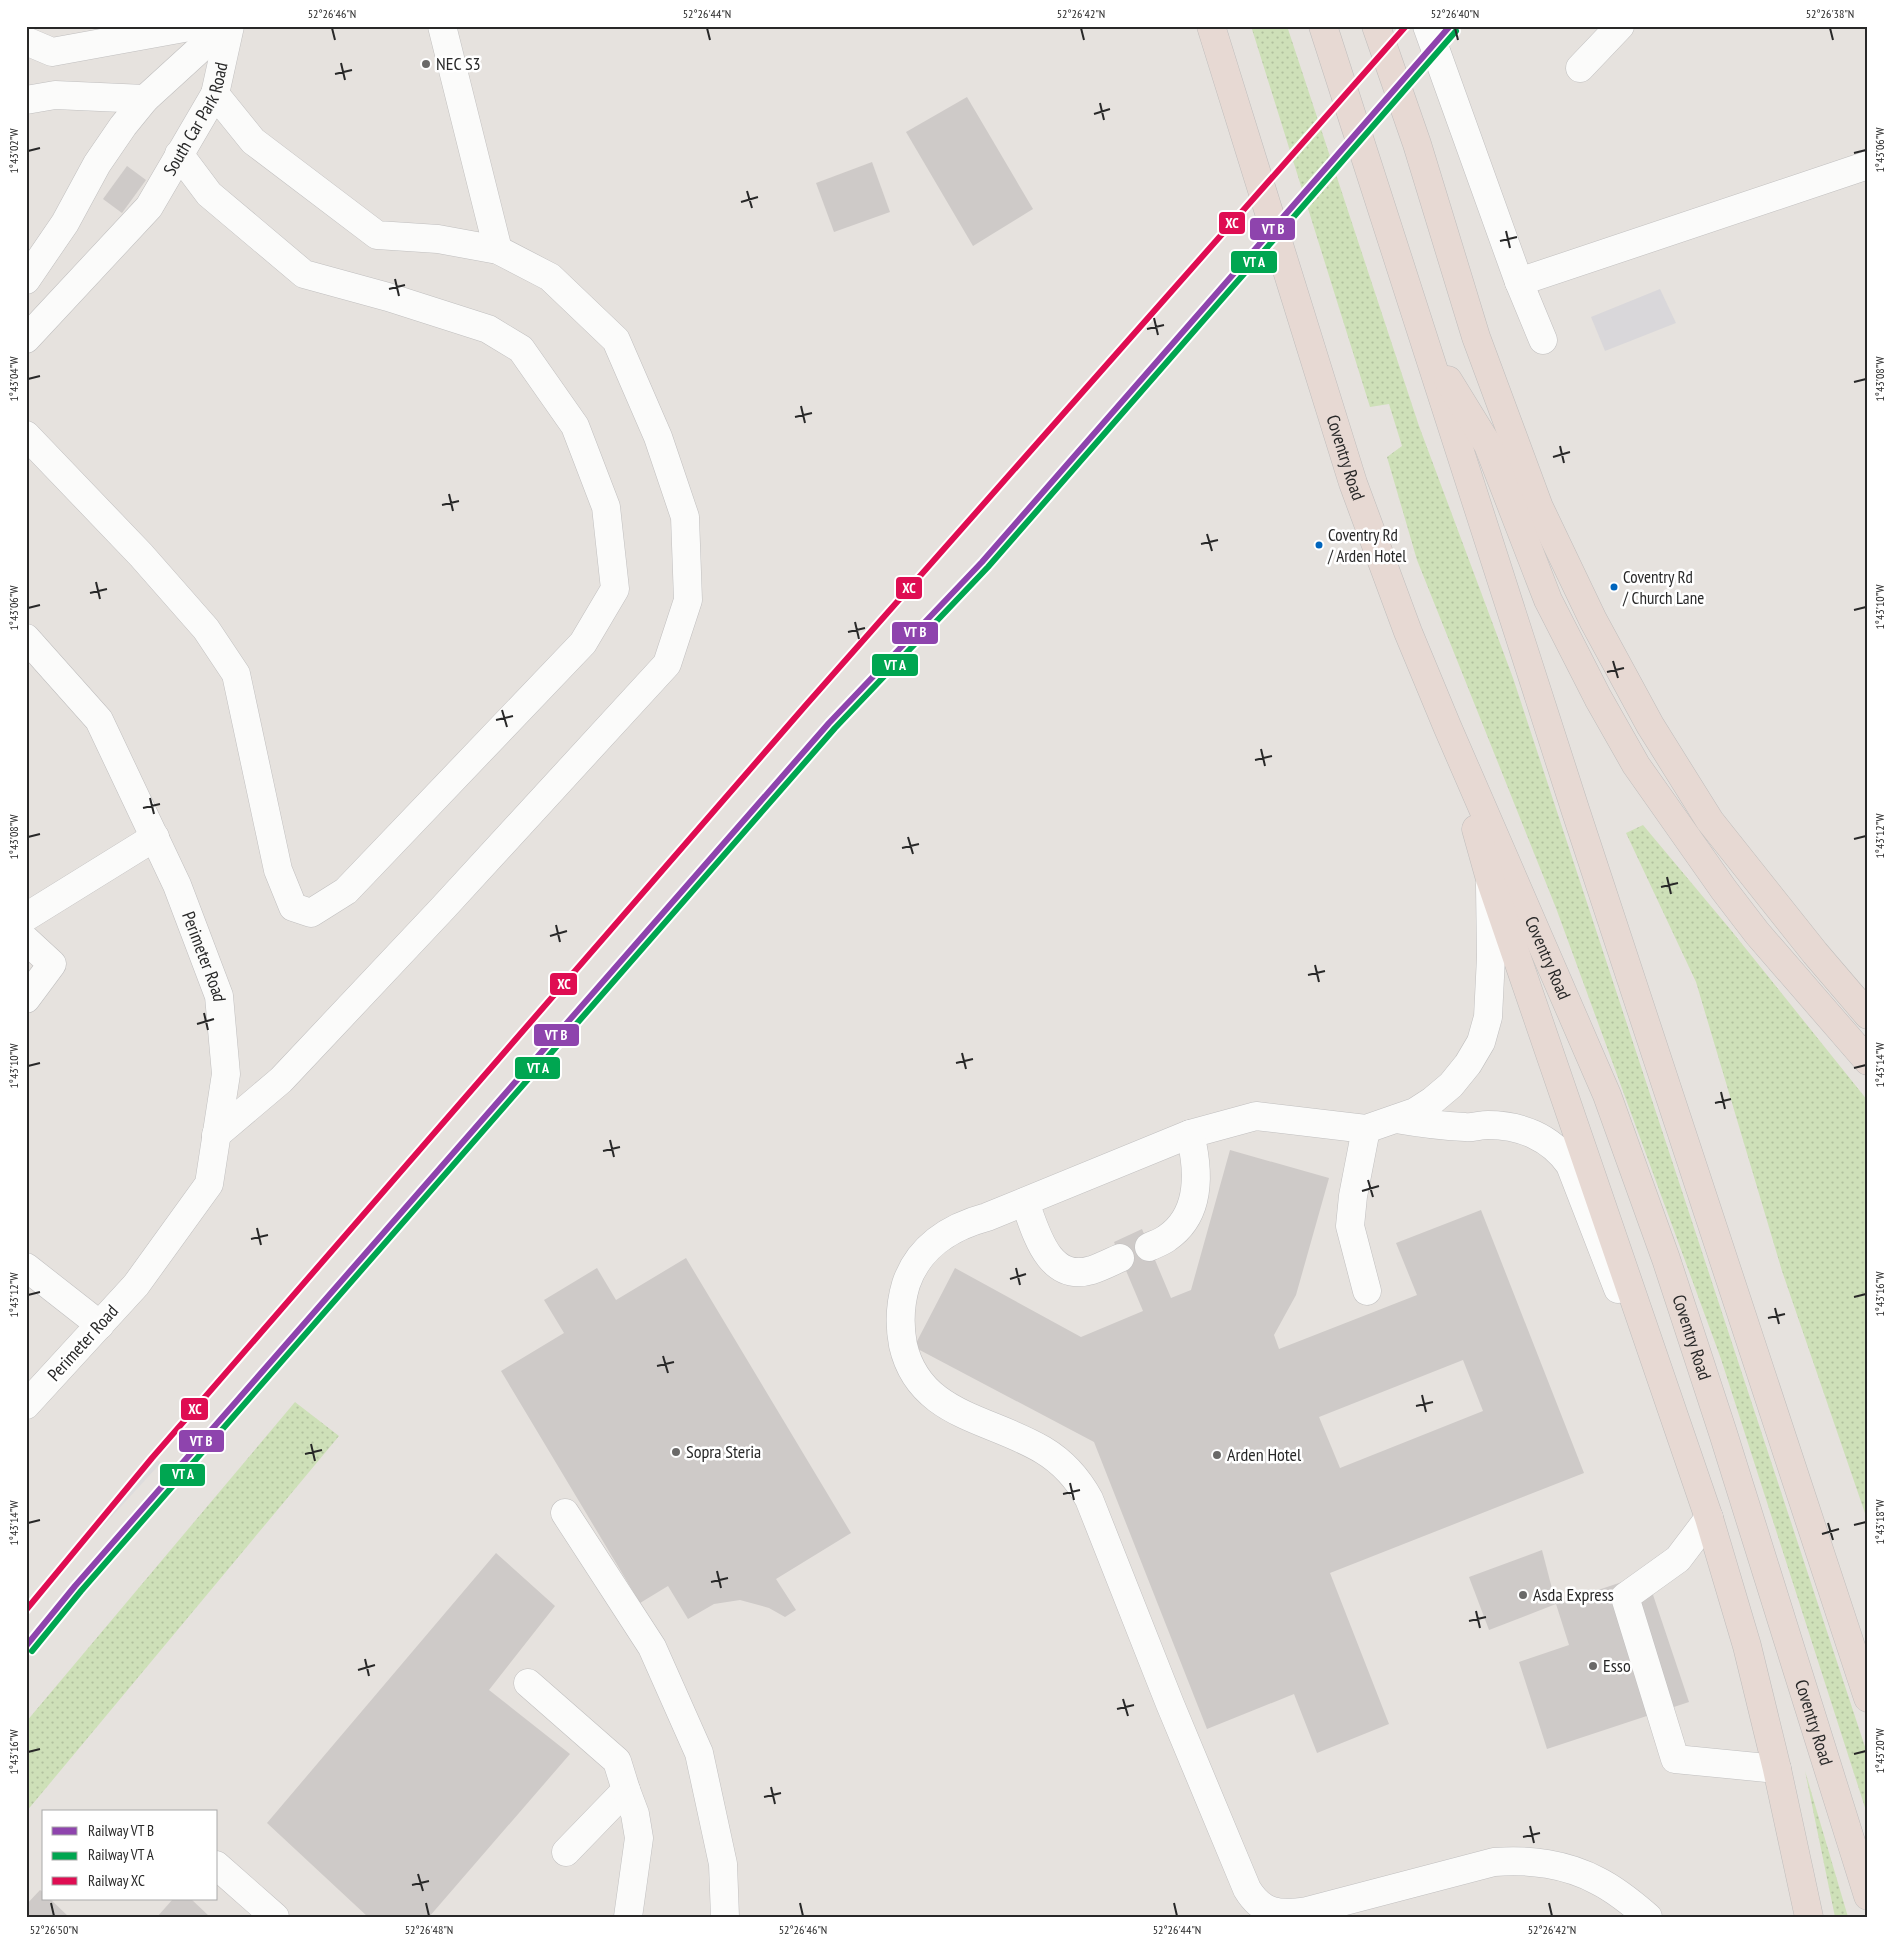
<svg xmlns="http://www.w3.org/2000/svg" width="1894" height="1943" font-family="'PT Sans Narrow',sans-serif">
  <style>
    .industrial { fill: #d9d7da }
    .grass { fill: url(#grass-dots) }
    .building { fill: #cecac8; fill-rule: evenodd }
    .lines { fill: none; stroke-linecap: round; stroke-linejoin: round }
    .minor-casing { stroke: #c0bfbf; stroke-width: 29 }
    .highway-casing { stroke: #bfbdbc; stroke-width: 29 }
    .minor { stroke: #fbfbfa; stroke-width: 28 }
    .highway { stroke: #e7d9d3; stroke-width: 28 }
    .rail { stroke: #dddcdd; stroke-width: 4 }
    .rail-1-casing { stroke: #fff; stroke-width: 10 }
    .rail-2-casing { stroke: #fff; stroke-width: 10 }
    .rail-3-casing { stroke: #fff; stroke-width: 10 }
    .rail-1 { stroke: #8e44ad; stroke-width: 6 }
    .rail-2 { stroke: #00a651; stroke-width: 6 }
    .rail-3 { stroke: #df0d52; stroke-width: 6 }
    .ticks { fill: none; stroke: #282828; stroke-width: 2 }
    .poi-dot { fill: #6a6968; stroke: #fff; stroke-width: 2 }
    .bus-dot { fill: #0065bd; stroke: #fff; stroke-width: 2 }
    .labels { text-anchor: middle; stroke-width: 5; stroke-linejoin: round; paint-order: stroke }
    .bus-label { font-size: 17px; fill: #282828; stroke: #fff; text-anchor: start }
    .poi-label { font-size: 18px; fill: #282828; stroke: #fff; text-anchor: start }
    .street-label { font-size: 18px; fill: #282828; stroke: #fff }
    .line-badge { stroke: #fff; stroke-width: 2 }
    .badge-label { font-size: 14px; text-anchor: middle; font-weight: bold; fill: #fff }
    .neatline { fill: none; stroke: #282828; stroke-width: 2 }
    .ticks-label { font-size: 12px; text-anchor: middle; fill: #282828 }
  </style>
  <defs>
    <pattern id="grass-dots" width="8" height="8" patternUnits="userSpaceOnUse" patternTransform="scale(1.25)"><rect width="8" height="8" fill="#cee0b8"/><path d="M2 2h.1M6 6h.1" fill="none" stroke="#b1c09e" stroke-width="1.8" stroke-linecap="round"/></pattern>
  </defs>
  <rect width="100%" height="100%" fill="#e6e2de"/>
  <path class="industrial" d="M1660,289l16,34 -71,28 -14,-34z"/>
  <g class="grass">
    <path d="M1251,26h36l132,400 94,252 355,1078v61l-147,-458 -165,-451 -139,-348 -30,-103 15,-11 -13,-42 -19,3z"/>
    <path d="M1643,825l87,104 138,172v421l-86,-251 -86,-289 -70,-149z"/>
    <path d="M295,1402l44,34 -313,376v-90z"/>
    <path d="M1805,1771l43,146h-13z"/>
  </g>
  <g class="building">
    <path d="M967,97l66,112 -60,37 -67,-114z"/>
    <path d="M872,162l18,50 -56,20 -18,-49z"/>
    <path d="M127,166l19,14 -24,33 -19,-14z"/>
    <path d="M1230,1150l99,28 -33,117 -22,40 5,14 138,-54 -21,-52 85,-33 103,263 -254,100 59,151 -72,29 -23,-59 -87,35 -113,-287 -180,-95 41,-79 126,69 62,-26 -29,-69 28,-13 29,69 20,-8zM1463,1360l20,51 -143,57 -21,-51z"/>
    <path d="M686,1258l165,275 -75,46 20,31 -11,7 -16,-9 -29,-8 -26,4 -26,15 -20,-33 -28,17 -139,-232 63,-38 -20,-33 53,-32 19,32z"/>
    <path d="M1542,1550l14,54 -67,26 -20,-53z"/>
    <path d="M496,1553l59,53 -66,84 81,64 -141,163h-61l-101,-94z"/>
    <path d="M1646,1574l43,128 -142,47 -28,-87 50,-17 -13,-41z"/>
    <path d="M40,1890l4,3v6h6l19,18h-43v-12z"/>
    <path d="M173,1899h18l19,18h-53z"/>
  </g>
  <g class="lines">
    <defs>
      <g id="minor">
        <path d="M442,26l56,224"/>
        <path d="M1427,26l92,256 24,58"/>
        <path d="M26,41l26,11 143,-26"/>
        <path d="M1580,68l40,-42"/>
        <path d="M215,94l38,47 124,94 61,4 60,11 52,27 66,63 42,97 27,80 3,83 -21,64 -224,244 -162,172 -65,55"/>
        <path d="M26,100l29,-5 90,4"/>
        <path d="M26,280l39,-57 32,-59 26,-38 22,-27 80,-73"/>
        <path d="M1519,282l349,-117"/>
        <path id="s1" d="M26,339l123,-132 66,-113 15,-68"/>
        <path d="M26,435l115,120 65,74 30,45 42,196 15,37 18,6 35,-22 237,-248 32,-54 -9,-82 -31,-81 -54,-77 -33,-20 -100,-32 -84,-23 -95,-80 -30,-40"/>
        <path id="s2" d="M26,638l73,82 78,165 42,111 7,78 -17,110 -73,101 -110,120"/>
        <path d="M1490,885l1,72 -3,60 -7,25 -13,22 -17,21 -19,16 -17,11 -49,17 -110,-13 -66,18 -203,83c-37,10 -68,29 -81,67 -6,20 -7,40 -3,61 16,71 87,73 140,105 20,12 35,29 46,49l81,205 77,185c15,25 32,26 60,22l187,-49c35,-3 73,2 104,19 18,9 35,23 50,36"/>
        <path d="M26,917l129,-80"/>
        <path d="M26,940l26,24 -26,35"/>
        <path d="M1396,1119c23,4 46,7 69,8 7,1 15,-2 23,-2 32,0 63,12 82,40l48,124"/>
        <path d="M1366,1129l-13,67 -3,30 17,65"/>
        <path d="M1025,1202c11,30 23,81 67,68 9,-3 19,-8 28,-12"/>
        <path d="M1149,1247c6,-3 13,-5 18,-9 35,-24 32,-68 23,-104"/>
        <path d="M26,1267l74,58"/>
        <path d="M565,1513l87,134 47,106 24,111 2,53"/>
        <path d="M1709,1518l-31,41 -53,38 50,162 102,10"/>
        <path d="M528,1683l89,78 9,29 -60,62"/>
        <path d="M626,1790l9,24 4,24 -11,79"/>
        <path d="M216,1865l59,52"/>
      </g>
      <g id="highway">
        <path id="s3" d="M1211,26l142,457 55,149 39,94 160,369 59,164 57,174 145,463"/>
        <path d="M1323,26l253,786 292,886"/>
        <path d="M1376,26l41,118 59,193 63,170 54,113 57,105 60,96 105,132 53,62"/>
        <path d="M1448,380l40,65 60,155 50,98 38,67 88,125 33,43 111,128"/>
        <path d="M1476,829l14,50 219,639 38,128 30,123 32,148"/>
      </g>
    </defs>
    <use href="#minor" class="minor-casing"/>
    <use href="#highway" class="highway-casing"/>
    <use href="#minor" class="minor"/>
    <use href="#highway" class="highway"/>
    <path class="rail" d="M26,1607l132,-144"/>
    <defs>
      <path id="rail-1" d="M26,1646l49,-60 754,-863 153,-161 468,-536"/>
      <path id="rail-2" d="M32,1651l49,-60 754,-863 153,-161 468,-536"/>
      <path id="rail-3" d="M26,1610l126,-152 654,-753 600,-679"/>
    </defs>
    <use href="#rail-1" class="rail-1-casing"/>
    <use href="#rail-2" class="rail-2-casing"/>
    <use href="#rail-3" class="rail-3-casing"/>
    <use href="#rail-1" class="rail-1"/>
    <use href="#rail-2" class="rail-2"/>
    <use href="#rail-3" class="rail-3"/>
  </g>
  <path class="ticks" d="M332,28l3,12M707,28l3,12M1081,28l3,12M1455,28l3,12M1830,28l3,12M341,63l4,17M335,74l17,-4M1100,103l4,17M1094,114l16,-5M28,151l12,-3M1854,153l12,-3M747,191l5,17M741,202l17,-5M1506,231l4,17M1500,241l17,-4M395,279l4,17M389,289l16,-4M1154,318l4,17M1147,329l17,-4M28,379l12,-3M1854,382l12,-3M801,406l4,17M795,417l17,-4M1560,446l4,17M1553,457l17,-5M449,494l4,17M442,505l17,-4M1207,534l5,17M1201,544l17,-4M96,582l4,17M90,593l17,-4M28,608l12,-3M1854,610l12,-3M855,622l4,17M848,632l17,-4M1613,661l5,17M1607,672l17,-4M502,710l5,17M496,720l17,-4M1261,749l4,17M1255,760l17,-4M150,798l4,16M143,808l17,-4M28,837l12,-3M908,837l5,17M1854,839l12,-3M902,848l17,-4M1667,877l4,17M1661,887l17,-4M556,925l4,17M550,936l17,-5M1315,965l4,17M1308,975l17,-4M204,1013l4,17M197,1024l17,-5M962,1053l4,16M956,1063l17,-4M28,1066l12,-3M1854,1068l12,-3M1721,1092l4,17M1715,1103l16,-4M610,1140l4,17M603,1151l17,-4M1368,1180l5,17M1362,1191l17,-5M257,1228l4,17M251,1239l17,-4M1016,1268l4,17M1010,1279l16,-5M28,1295l12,-3M1854,1297l12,-3M1775,1308l4,16M1768,1318l17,-4M663,1356l5,17M657,1366l17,-4M1422,1395l4,17M1416,1406l17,-4M311,1444l4,17M305,1454l17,-4M1070,1483l4,17M1063,1494l17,-4M28,1523l12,-3M1828,1523l5,17M1854,1525l12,-3M1822,1534l17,-5M717,1571l4,17M711,1582l17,-4M1476,1611l4,17M1469,1621l17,-4M365,1659l4,17M358,1670l17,-5M1123,1699l5,17M1117,1709l17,-4M28,1752l12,-3M1854,1754l12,-3M771,1787l4,17M764,1797l17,-4M1530,1826l4,17M1523,1837l17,-4M418,1874l5,17M412,1885l17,-4M51,1903l3,13M426,1903l3,13M800,1903l3,13M1174,1903l3,13M1549,1903l3,13"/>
  <g class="poi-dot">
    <circle cx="426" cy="64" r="5"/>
    <circle cx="676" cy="1452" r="5"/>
    <circle cx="1217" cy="1455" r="5"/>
    <circle cx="1523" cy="1595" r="5"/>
    <circle cx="1593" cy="1666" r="5"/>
  </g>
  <g class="bus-dot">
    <circle cx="1319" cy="545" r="4.5"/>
    <circle cx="1614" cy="587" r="4.5"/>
  </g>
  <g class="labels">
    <g class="bus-label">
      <text x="1328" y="541">Coventry Rd<tspan x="1328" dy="21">/ Arden Hotel</tspan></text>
      <text x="1623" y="583">Coventry Rd<tspan x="1623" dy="21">/ Church Lane</tspan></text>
    </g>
    <g class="poi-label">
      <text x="436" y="70">NEC S3</text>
      <text x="686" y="1458">Sopra Steria</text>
      <text x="1227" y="1461">Arden Hotel</text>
      <text x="1533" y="1601">Asda Express</text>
      <text x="1603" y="1672">Esso</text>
    </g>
    <g class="street-label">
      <text dy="6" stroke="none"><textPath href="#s1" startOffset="281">South Car Park Road</textPath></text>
      <text dy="6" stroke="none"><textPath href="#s3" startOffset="452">Coventry Road</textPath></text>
      <text dy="6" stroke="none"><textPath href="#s2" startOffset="369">Perimeter Road</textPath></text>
      <text dy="6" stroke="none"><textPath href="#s3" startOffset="992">Coventry Road</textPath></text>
      <text dy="6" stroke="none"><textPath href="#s3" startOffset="1398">Coventry Road</textPath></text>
      <text transform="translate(83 1343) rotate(-48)" y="6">Perimeter Road</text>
      <text dy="6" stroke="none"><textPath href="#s3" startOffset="1802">Coventry Road</textPath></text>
    </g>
  </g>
  <g class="line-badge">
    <rect x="1218" y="211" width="28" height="24" rx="5" fill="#df0d52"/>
    <rect x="1249" y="217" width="47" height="24" rx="5" fill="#8e44ad"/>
    <rect x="1230" y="250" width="48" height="24" rx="5" fill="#00a651"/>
    <rect x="895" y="576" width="28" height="24" rx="5" fill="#df0d52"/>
    <rect x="891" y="621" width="48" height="24" rx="5" fill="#8e44ad"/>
    <rect x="871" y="653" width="48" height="24" rx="5" fill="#00a651"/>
    <rect x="549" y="972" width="29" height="24" rx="5" fill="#df0d52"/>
    <rect x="533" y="1023" width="47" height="24" rx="5" fill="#8e44ad"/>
    <rect x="514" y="1056" width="47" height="24" rx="5" fill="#00a651"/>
    <rect x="180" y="1397" width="29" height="24" rx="5" fill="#df0d52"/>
    <rect x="178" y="1429" width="47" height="24" rx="5" fill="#8e44ad"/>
    <rect x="159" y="1463" width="47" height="24" rx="5" fill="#00a651"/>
  </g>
  <g class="badge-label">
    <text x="1232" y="228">XC</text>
    <text x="1273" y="234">VT B</text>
    <text x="1254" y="267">VT A</text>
    <text x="909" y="593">XC</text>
    <text x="915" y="637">VT B</text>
    <text x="895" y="670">VT A</text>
    <text x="564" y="989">XC</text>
    <text x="556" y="1040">VT B</text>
    <text x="538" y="1073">VT A</text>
    <text x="195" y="1414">XC</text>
    <text x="201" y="1446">VT B</text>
    <text x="183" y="1479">VT A</text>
  </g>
  <rect width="1894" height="1943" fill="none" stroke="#ffffff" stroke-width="55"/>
  <rect x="42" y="1810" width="175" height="90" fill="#ffffff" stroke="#a9a9a9"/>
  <rect x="52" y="1827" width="25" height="8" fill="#8e44ad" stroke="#a9a9a9"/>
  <text x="88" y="1836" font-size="15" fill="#282828">Railway VT B</text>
  <rect x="52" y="1852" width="25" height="8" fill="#00a651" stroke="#a9a9a9"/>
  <text x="88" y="1860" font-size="15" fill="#282828">Railway VT A</text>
  <rect x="52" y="1877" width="25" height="8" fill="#df0d52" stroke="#a9a9a9"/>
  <text x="88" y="1886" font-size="15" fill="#282828">Railway XC</text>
  <rect x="28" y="28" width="1838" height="1888" class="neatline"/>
  <g class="ticks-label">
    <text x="332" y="18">52°26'46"N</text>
    <text x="707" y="18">52°26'44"N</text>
    <text x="1081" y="18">52°26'42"N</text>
    <text x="1455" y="18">52°26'40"N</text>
    <text x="1830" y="18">52°26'38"N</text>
    <text transform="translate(1880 150) rotate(-90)" y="4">1°43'06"W</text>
    <text transform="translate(14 151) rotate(-90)" y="4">1°43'02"W</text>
    <text transform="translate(1880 379) rotate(-90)" y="4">1°43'08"W</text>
    <text transform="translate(14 379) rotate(-90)" y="4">1°43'04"W</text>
    <text transform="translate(1880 607) rotate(-90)" y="4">1°43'10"W</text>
    <text transform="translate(14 608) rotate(-90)" y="4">1°43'06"W</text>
    <text transform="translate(1880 836) rotate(-90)" y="4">1°43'12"W</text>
    <text transform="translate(14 837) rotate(-90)" y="4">1°43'08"W</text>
    <text transform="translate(1880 1065) rotate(-90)" y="4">1°43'14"W</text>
    <text transform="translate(14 1066) rotate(-90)" y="4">1°43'10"W</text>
    <text transform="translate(1880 1294) rotate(-90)" y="4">1°43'16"W</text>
    <text transform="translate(14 1295) rotate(-90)" y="4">1°43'12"W</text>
    <text transform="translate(1880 1522) rotate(-90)" y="4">1°43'18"W</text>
    <text transform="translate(14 1523) rotate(-90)" y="4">1°43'14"W</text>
    <text transform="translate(1880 1751) rotate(-90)" y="4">1°43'20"W</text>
    <text transform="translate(14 1752) rotate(-90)" y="4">1°43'16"W</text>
    <text x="54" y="1934">52°26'50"N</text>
    <text x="429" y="1934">52°26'48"N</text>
    <text x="803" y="1934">52°26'46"N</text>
    <text x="1177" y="1934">52°26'44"N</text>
    <text x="1552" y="1934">52°26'42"N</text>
  </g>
</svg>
